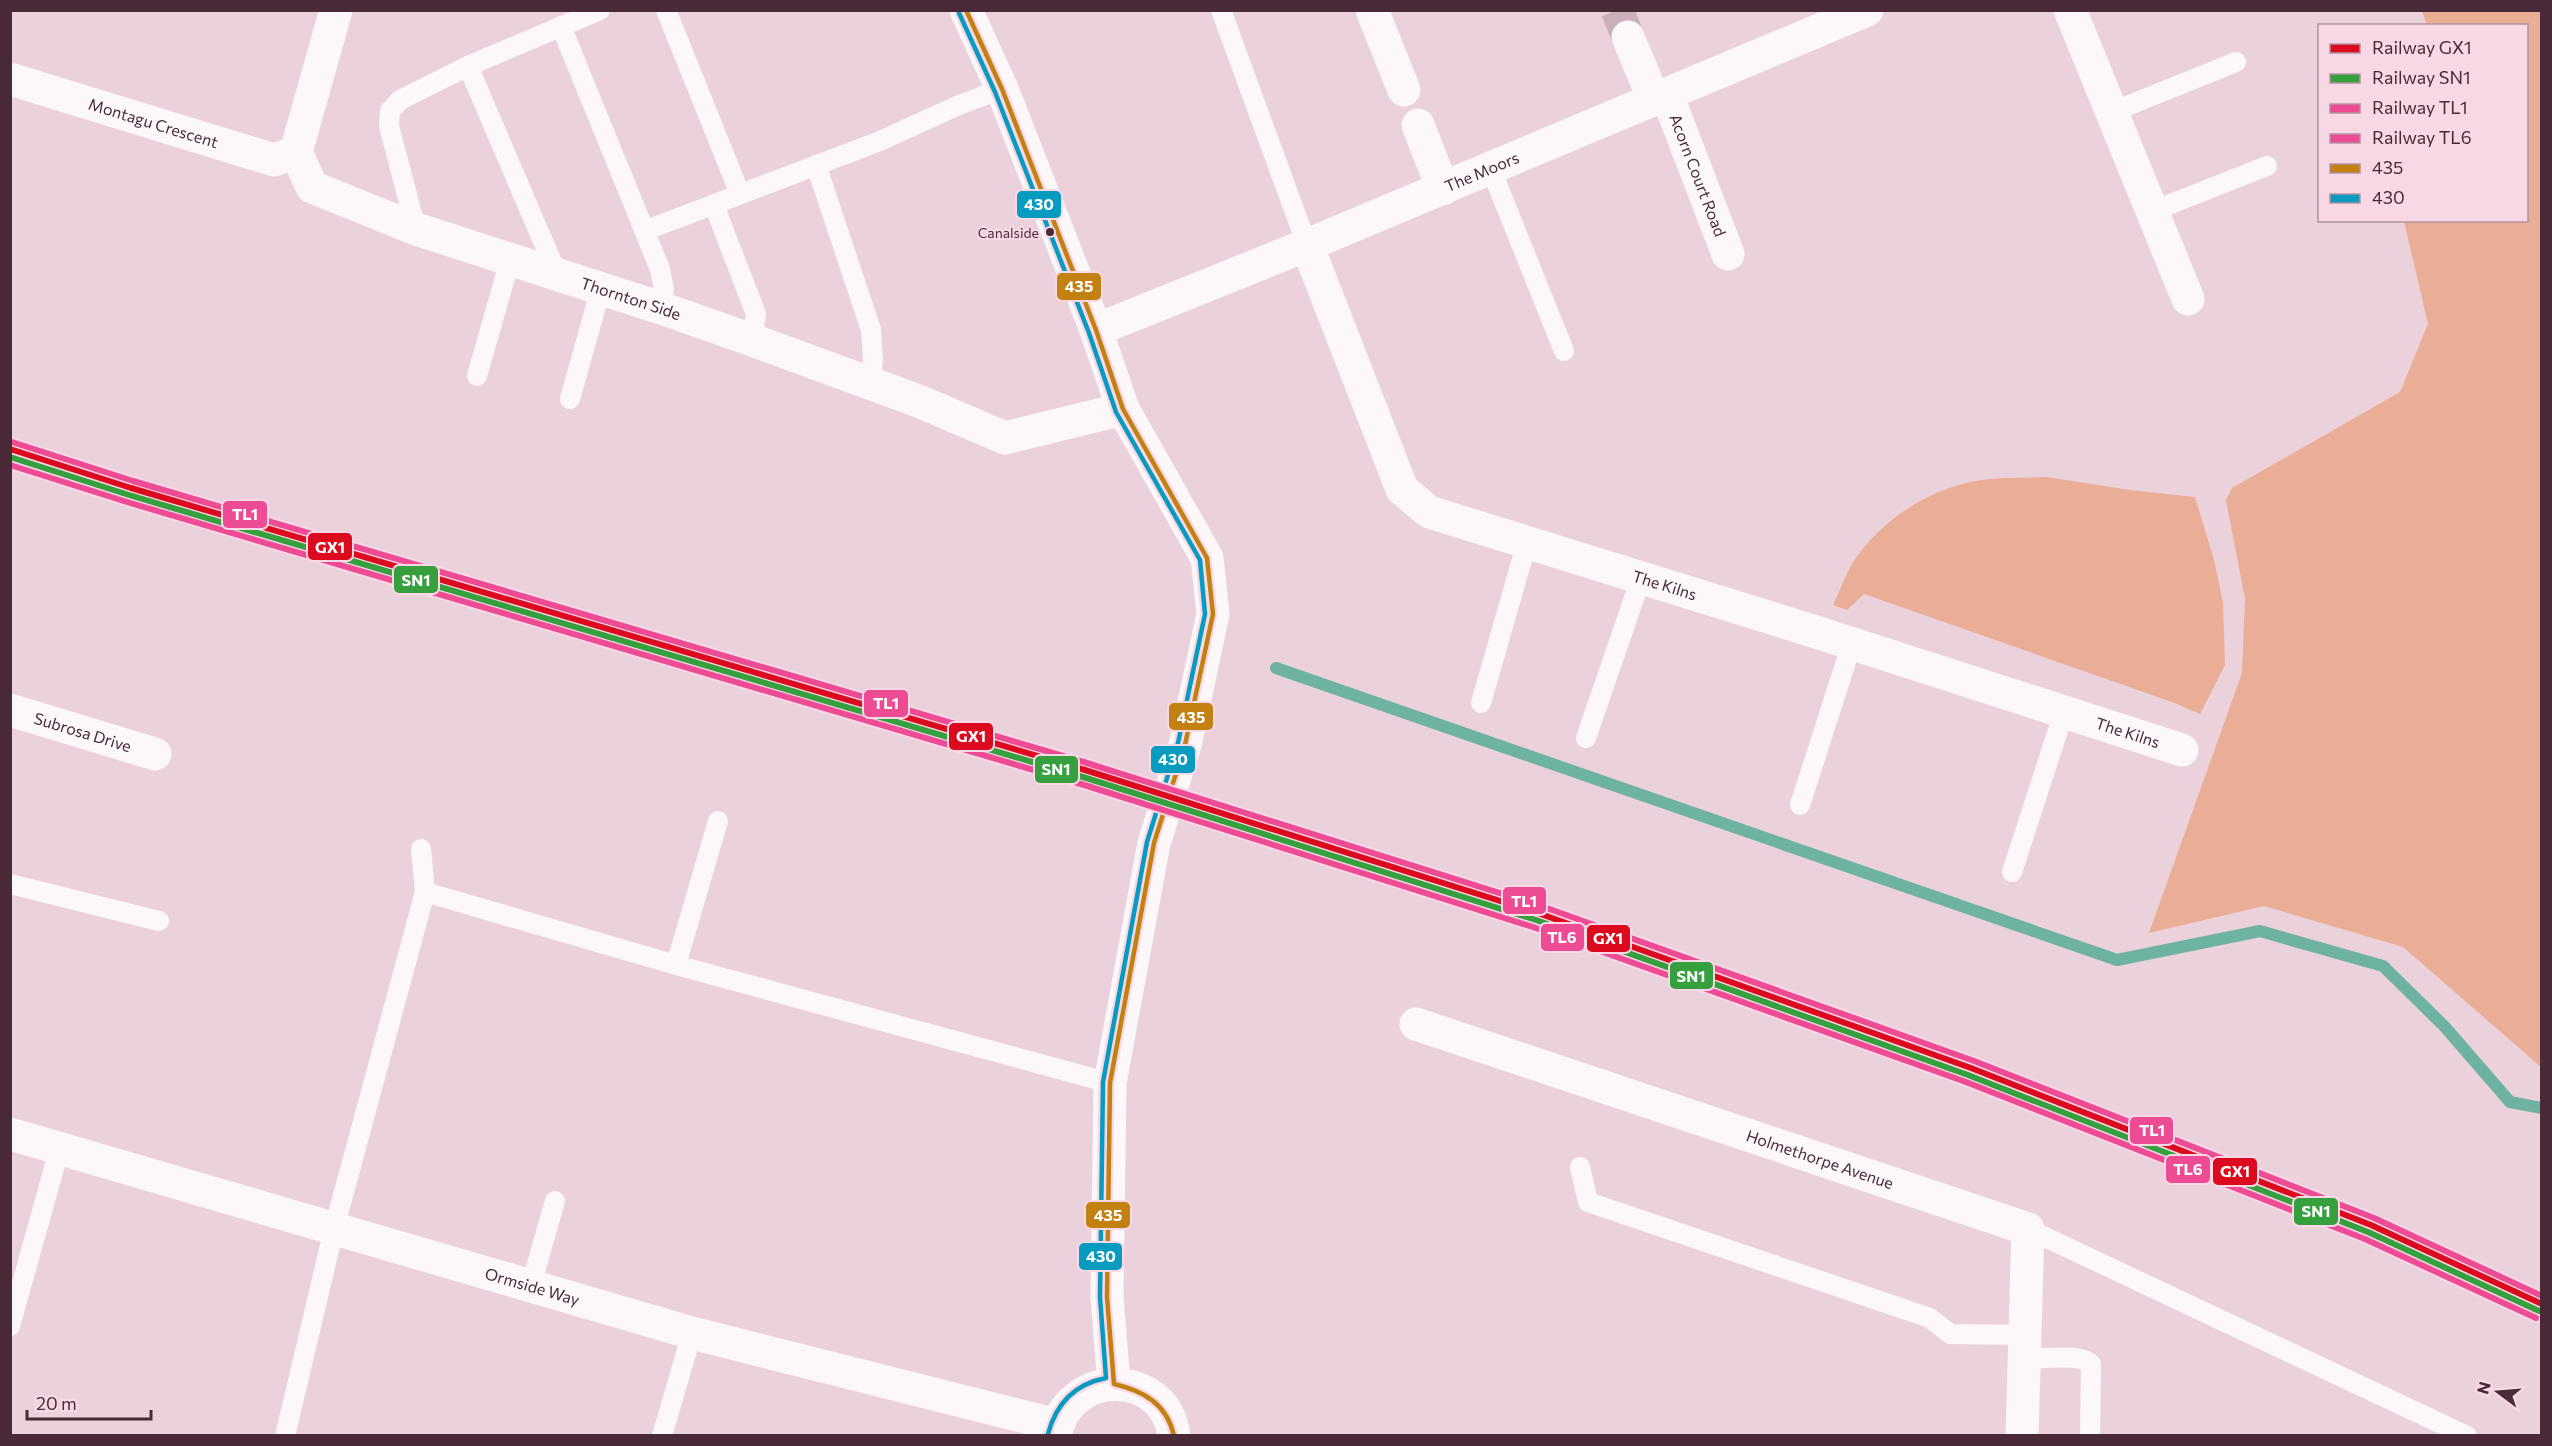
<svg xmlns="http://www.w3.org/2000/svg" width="2552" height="1446" font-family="Commissioner,sans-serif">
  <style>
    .green { fill: #e9ae95 }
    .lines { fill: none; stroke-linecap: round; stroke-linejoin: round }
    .stream { stroke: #6eb2a1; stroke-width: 12 }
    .minor-tunnel { stroke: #cbb0bb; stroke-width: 33; stroke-dasharray: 33 16; stroke-linecap: butt }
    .service { stroke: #fcf8fa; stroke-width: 20 }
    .minor { stroke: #fcf8fa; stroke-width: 33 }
    .bus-1-casing { stroke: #f9d8e6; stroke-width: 9 }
    .bus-2-casing { stroke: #f9d8e6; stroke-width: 9 }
    .bus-1 { stroke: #c38111; stroke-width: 4.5 }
    .bus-2 { stroke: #079cbf; stroke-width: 4.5 }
    .rail-1-casing { stroke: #f9d8e6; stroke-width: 10 }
    .rail-2-casing { stroke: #f9d8e6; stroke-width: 10 }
    .rail-3-casing { stroke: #f9d8e6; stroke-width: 10 }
    .rail-4-casing { stroke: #f9d8e6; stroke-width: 10 }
    .rail-1 { stroke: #dc0a1e; stroke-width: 6 }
    .rail-2 { stroke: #36a03f; stroke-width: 6 }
    .rail-3 { stroke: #ee4b95; stroke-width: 6 }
    .rail-4 { stroke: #ee4b95; stroke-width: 6 }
    .bus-dot { fill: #4a2a39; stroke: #f9d8e6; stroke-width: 2 }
    .labels { text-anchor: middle; stroke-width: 4.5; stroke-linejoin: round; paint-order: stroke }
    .bus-label { font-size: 14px; fill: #4a2a39; stroke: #f9d8e6; text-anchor: end }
    .street-label { font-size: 16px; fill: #4a2a39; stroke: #f9d8e6 }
    .line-badge { stroke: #f9d8e6; stroke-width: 2 }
    .badge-label { font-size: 16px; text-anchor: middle; font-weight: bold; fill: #fff }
  </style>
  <rect width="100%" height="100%" fill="#ebd1dc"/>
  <g class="green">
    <path d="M2422,11h119v1056l-138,-120 -139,-41 -115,27 93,-260 3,-74 -19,-99 6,-12 168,-96 28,-68 -24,-103 122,-1v-194l-99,-1z"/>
    <path d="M2047,477l83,13 65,7 19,63 9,42 2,63 -25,49 -28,-12 -308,-108 -17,16 -14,-5c8,-16 14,-36 25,-50 30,-41 82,-72 133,-76 19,-2 38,-1 56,-2z"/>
  </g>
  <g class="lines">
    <path class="stream" d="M1276,668l841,292 143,-29 123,35 62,61 65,75 32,6"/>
    <path class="minor-tunnel" d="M1617,10l11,27"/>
    <g class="service">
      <path d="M666,10l74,184"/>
      <path d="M1221,10l86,235"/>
      <path d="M561,26l99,243 4,20 -3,19"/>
      <path d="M468,66l89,208"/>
      <path d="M2112,112l124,-50"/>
      <path d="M816,165l55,165 2,30 -3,23"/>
      <path d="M1491,169l73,182"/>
      <path d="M714,205l42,109 -4,26"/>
      <path d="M2153,211l114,-45"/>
      <path d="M416,229l-27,-103 1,-15 10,-11 68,-34 132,-56"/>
      <path d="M644,231l236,-90 79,-36 43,-16"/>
      <path d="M477,376l33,-116"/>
      <path d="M570,399l31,-111"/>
      <path d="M1481,703l46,-161"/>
      <path d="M1586,738l55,-160"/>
      <path d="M1800,805l52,-162"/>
      <path d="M2012,872l52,-160"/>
      <path d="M10,884l149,37"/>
      <path d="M425,892l251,73 434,118"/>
      <path d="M676,965l42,-144"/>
      <path d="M1580,1167l8,35 342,116 20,16 76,1"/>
      <path d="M2028,1229l439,207"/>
      <path d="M531,1285l24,-84"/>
      <path d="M10,1326l50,-179"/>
      <path d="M2025,1359c16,0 55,-6 66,5l-1,72"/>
      <path d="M285,1436l49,-207 91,-337 -4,-43"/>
      <path d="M662,1436l30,-103"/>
    </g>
    <g class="minor">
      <path id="s1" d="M336,10l-40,142 16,35 104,42 245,79 91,32 169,62 84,36 118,-29"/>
      <path d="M966,10l36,79 94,241 27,79 84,149 6,56 -28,131 -31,98 -44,240 -3,214 7,87"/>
      <path d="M1372,10l32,80"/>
      <path d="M2070,10l118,289"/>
      <path d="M1628,37l26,63"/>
      <path id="s2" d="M10,79l264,81 22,-8"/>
      <path id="s3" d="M1667,95l61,159"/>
      <path d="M1418,125l25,64"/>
      <path id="s4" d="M1307,245l95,244 27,23 387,120 366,118"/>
      <path id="s5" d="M1096,330l211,-85 560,-235"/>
      <path id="s6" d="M10,710l145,44"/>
      <path id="s7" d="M1416,1024l612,205 -6,207"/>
      <path id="s8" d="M10,1134l682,199 365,92"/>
      <path d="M1055,1436c12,-69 111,-68 119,0"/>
    </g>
    <defs>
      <path id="bus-1" d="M966,10l36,79 94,241 27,79 84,149 6,56 -28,131 -31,98 -44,240 -3,214 7,87c30,7 53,20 60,52"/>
      <path id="bus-2" d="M959,13l36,79 94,241 27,79 84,148 5,54 -27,129 -31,99 -44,240 -3,215 6,81c-31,6 -50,26 -58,56"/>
    </defs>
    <use href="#bus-1" class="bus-1-casing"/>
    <use href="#bus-2" class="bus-2-casing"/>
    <use href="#bus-1" class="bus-1"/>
    <use href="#bus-2" class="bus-2"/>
    <defs>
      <path id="rail-1" d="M10,449l121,39 954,282 453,143 433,155 400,157 171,79"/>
      <path id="rail-2" d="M10,457l119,38 954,282 453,143 432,155 400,157 171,79"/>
      <path id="rail-3" d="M12,442l121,39 954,282 454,143 433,155 400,157 168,78"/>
      <path id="rail-4" d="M10,465l117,37 954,282 452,143 433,155 399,157 171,79"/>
    </defs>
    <use href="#rail-1" class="rail-1-casing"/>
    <use href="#rail-2" class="rail-2-casing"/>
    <use href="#rail-3" class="rail-3-casing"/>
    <use href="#rail-4" class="rail-4-casing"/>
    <use href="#rail-1" class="rail-1"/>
    <use href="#rail-2" class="rail-2"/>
    <use href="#rail-3" class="rail-3"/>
    <use href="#rail-4" class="rail-4"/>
  </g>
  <circle class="bus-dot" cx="1050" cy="232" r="5"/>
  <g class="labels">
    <g class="bus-label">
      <text x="1039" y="238">Canalside</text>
    </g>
    <g class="street-label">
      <text dy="6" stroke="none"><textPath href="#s2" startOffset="150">Montagu Crescent</textPath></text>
      <text dy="6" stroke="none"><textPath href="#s5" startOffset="417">The Moors</textPath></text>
      <text dy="6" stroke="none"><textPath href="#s3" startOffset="86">Acorn Court Road</textPath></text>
      <text dy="6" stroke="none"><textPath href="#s1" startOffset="524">Thornton Side</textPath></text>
      <text dy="6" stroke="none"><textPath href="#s4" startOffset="544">The Kilns</textPath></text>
      <text dy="6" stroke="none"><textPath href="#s6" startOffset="76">Subrosa Drive</textPath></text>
      <text dy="6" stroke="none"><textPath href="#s4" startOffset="1030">The Kilns</textPath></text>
      <text dy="6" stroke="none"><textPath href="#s7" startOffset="426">Holmethorpe Avenue</textPath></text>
      <text dy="6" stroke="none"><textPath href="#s8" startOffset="544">Ormside Way</textPath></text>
    </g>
  </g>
  <g class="line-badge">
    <rect x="1016" y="190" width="46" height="29" rx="6" fill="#079cbf"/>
    <rect x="1056" y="272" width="46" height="29" rx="6" fill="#c38111"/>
    <rect x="222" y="500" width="46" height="29" rx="6" fill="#ee4b95"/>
    <rect x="307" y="532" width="46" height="29" rx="6" fill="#dc0a1e"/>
    <rect x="393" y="565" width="46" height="29" rx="6" fill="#36a03f"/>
    <rect x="863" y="689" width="46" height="29" rx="6" fill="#ee4b95"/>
    <rect x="1168" y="702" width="46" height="29" rx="6" fill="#c38111"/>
    <rect x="948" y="722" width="46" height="29" rx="6" fill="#dc0a1e"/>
    <rect x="1150" y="745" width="46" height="29" rx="6" fill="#079cbf"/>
    <rect x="1034" y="755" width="45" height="29" rx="6" fill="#36a03f"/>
    <rect x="1502" y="886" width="45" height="29" rx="6" fill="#ee4b95"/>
    <rect x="1540" y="923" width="45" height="29" rx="6" fill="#ee4b95"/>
    <rect x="1586" y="924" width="45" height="29" rx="6" fill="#dc0a1e"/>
    <rect x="1669" y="961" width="45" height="29" rx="6" fill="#36a03f"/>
    <rect x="2129" y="1116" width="45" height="29" rx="6" fill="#ee4b95"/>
    <rect x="2165" y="1155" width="46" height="29" rx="6" fill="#ee4b95"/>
    <rect x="2212" y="1157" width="46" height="29" rx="6" fill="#dc0a1e"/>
    <rect x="2293" y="1197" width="46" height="29" rx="6" fill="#36a03f"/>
    <rect x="1085" y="1201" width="46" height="28" rx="6" fill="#c38111"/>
    <rect x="1078" y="1242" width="45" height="29" rx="6" fill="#079cbf"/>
  </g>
  <g class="badge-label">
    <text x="1039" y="210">430</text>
    <text x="1079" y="292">435</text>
    <text x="245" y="520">TL1</text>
    <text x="330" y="553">GX1</text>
    <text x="416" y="586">SN1</text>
    <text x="886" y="709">TL1</text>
    <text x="1191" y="723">435</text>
    <text x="971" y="742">GX1</text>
    <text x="1173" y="765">430</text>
    <text x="1056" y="775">SN1</text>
    <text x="1524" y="907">TL1</text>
    <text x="1562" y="943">TL6</text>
    <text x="1608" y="944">GX1</text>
    <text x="1691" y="982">SN1</text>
    <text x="2152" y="1136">TL1</text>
    <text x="2188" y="1175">TL6</text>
    <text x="2235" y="1177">GX1</text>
    <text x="2316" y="1217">SN1</text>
    <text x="1108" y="1221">435</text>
    <text x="1101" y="1262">430</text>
  </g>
  <rect width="2552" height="1446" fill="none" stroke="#4a2a39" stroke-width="24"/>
  <rect x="2318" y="24" width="210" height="198" fill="#f9d8e6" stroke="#b392a1" stroke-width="1.5"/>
  <rect x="2330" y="44" width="30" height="9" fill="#dc0a1e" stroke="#b392a1" stroke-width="1.5"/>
  <text x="2372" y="54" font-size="18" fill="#4a2a39">Railway GX1</text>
  <rect x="2330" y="74" width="30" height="9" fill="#36a03f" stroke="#b392a1" stroke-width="1.5"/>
  <text x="2372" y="84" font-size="18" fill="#4a2a39">Railway SN1</text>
  <rect x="2330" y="104" width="30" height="9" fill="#ee4b95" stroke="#b392a1" stroke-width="1.5"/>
  <text x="2372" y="114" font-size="18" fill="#4a2a39">Railway TL1</text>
  <rect x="2330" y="134" width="30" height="9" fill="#ee4b95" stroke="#b392a1" stroke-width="1.5"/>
  <text x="2372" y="144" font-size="18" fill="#4a2a39">Railway TL6</text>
  <rect x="2330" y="164" width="30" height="9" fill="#c38111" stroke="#b392a1" stroke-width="1.5"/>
  <text x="2372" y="174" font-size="18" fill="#4a2a39">435</text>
  <rect x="2330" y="194" width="30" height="9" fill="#079cbf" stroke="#b392a1" stroke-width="1.5"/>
  <text x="2372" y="204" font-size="18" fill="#4a2a39">430</text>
  <g transform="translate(2498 1392) rotate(286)" stroke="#f9d8e6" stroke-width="4.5" paint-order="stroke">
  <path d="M0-4.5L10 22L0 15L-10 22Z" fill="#4a2a39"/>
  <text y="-9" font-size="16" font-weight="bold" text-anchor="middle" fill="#4a2a39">N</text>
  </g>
  <path d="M27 1410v9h124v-9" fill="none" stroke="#4a2a39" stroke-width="3"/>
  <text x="36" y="1410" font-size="18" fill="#4a2a39" stroke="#f9d8e6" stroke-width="4.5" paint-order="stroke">20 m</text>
</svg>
